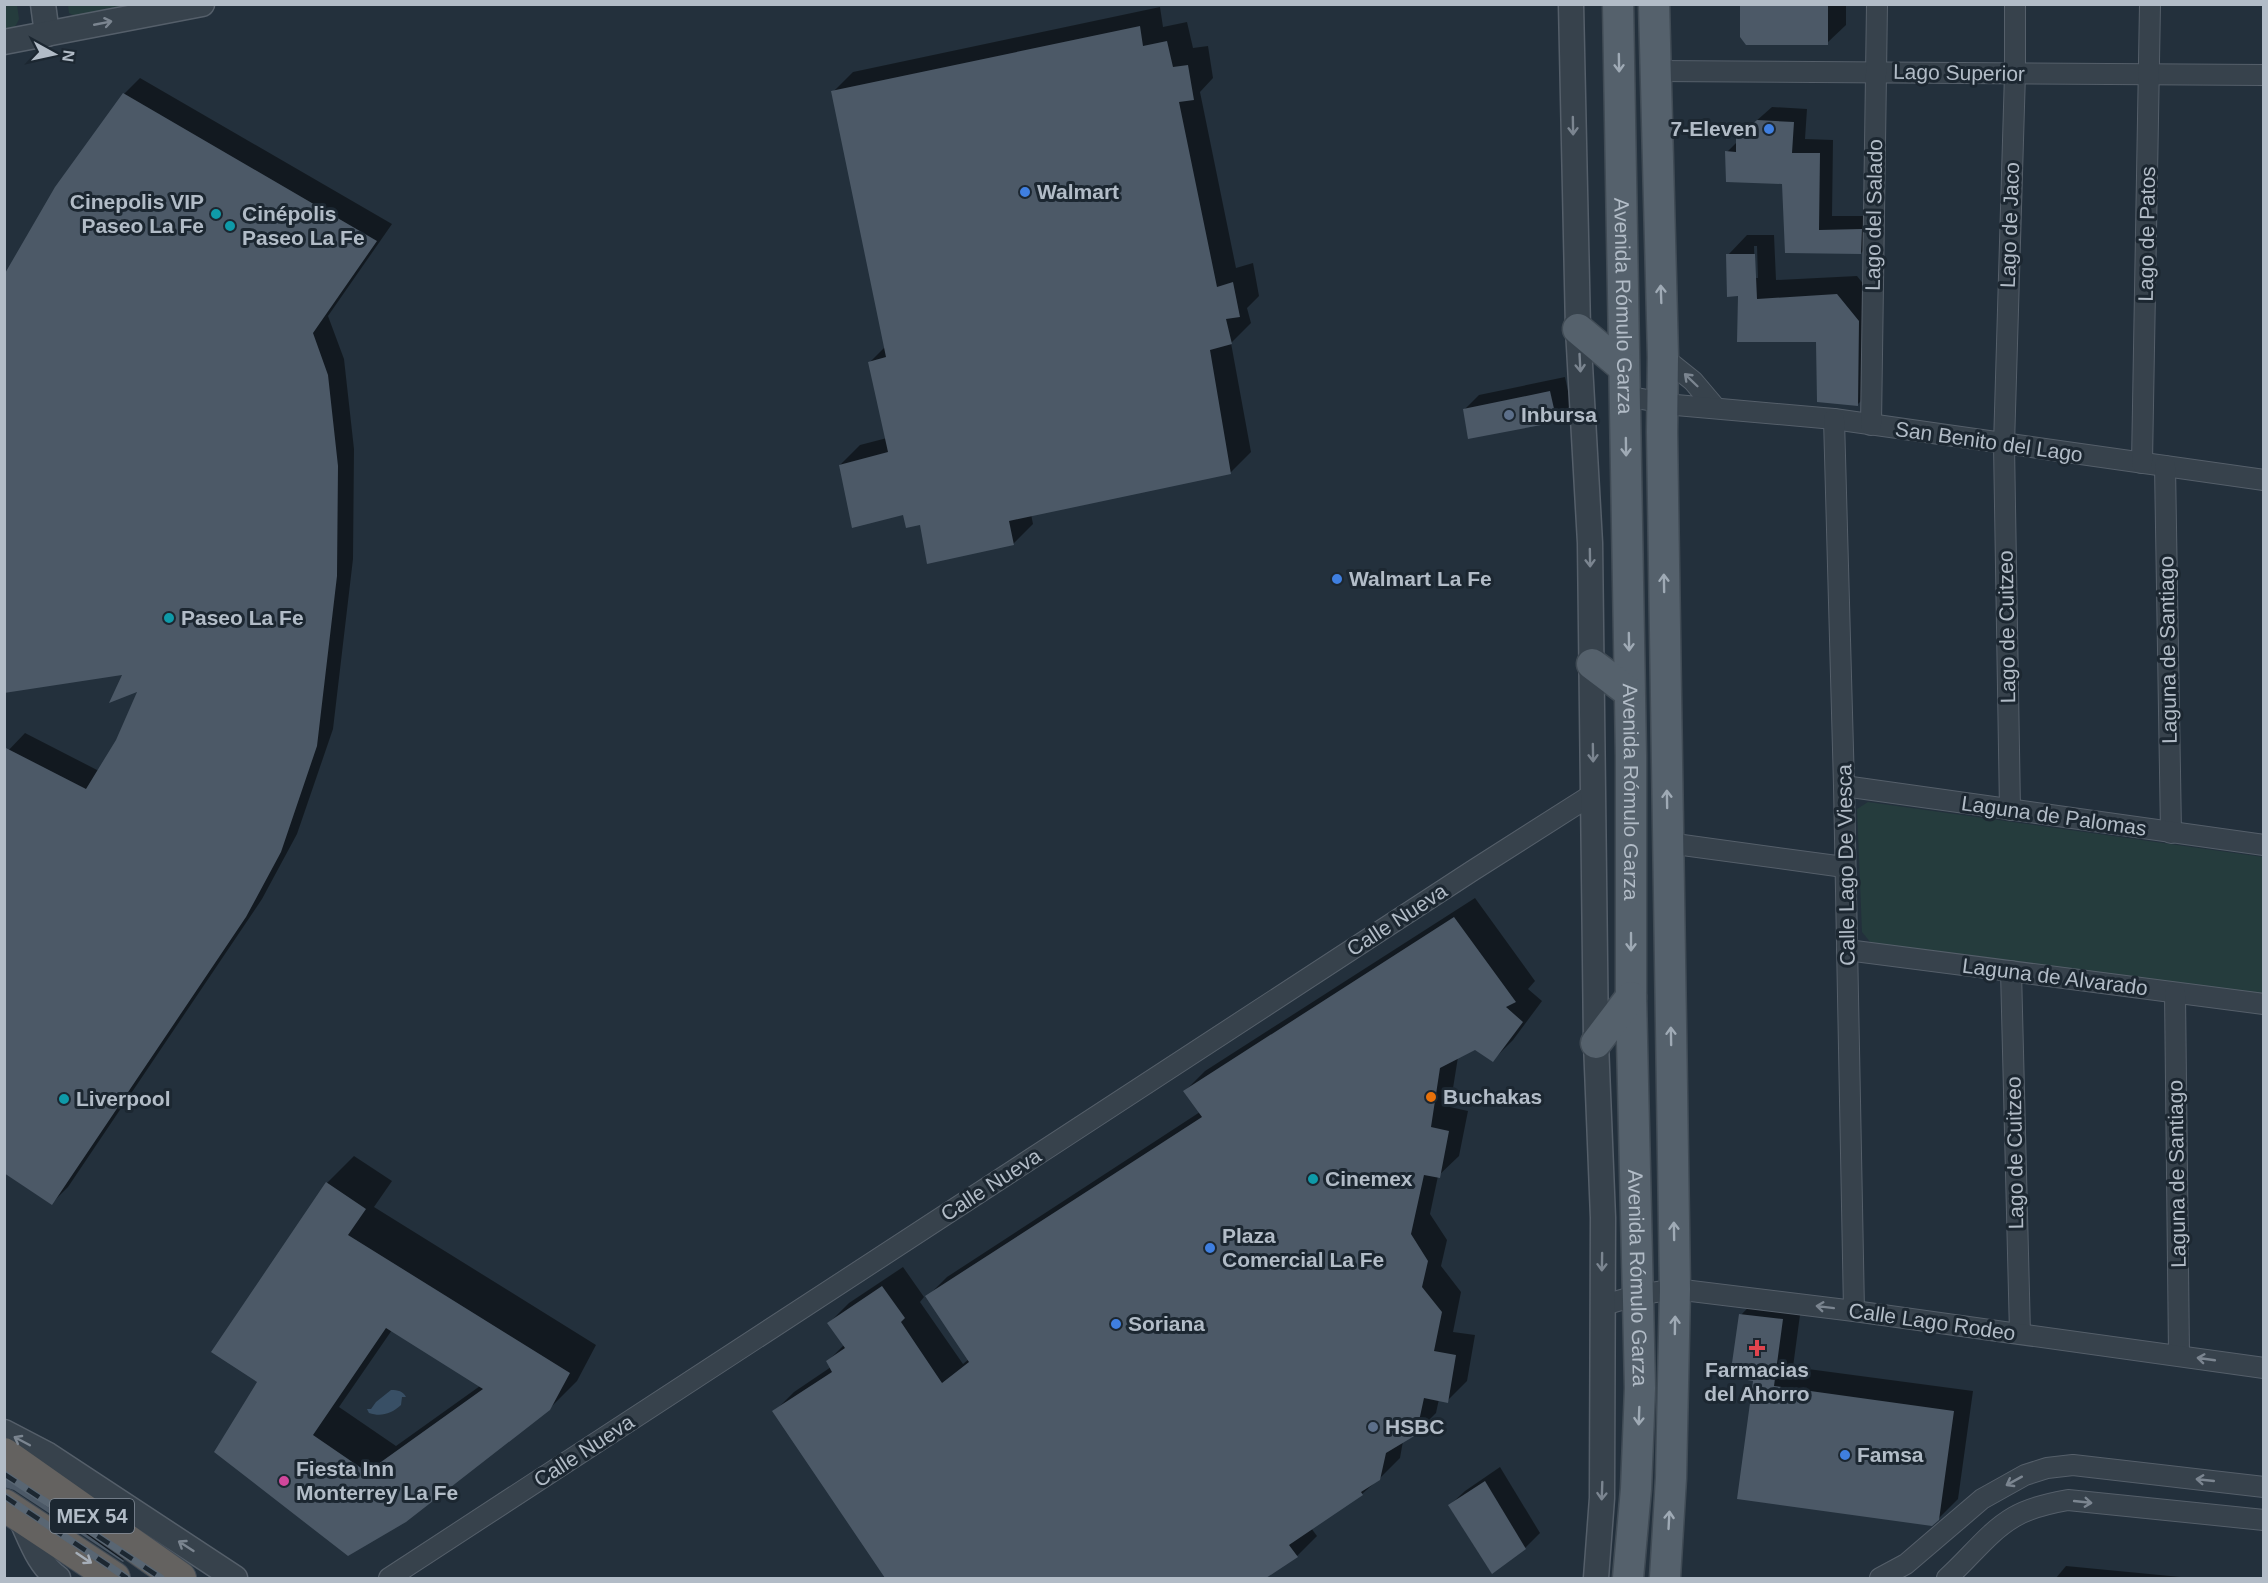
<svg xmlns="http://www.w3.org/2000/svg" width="2268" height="1583" font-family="Helvetica,sans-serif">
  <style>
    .green { fill: #253c3d }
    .water { fill: #384f65 }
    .shadow { fill: #0007; fill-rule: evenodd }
    .building { fill: #4c5967; fill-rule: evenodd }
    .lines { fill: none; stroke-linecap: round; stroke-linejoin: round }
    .minor-casing { stroke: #555f6a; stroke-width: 22 }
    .tertiary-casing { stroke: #555f6a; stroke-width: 27 }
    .primary-casing { stroke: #404b55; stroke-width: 33 }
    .trunk-casing { stroke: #424c57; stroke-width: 34 }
    .minor { stroke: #37424c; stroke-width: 20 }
    .tertiary { stroke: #37424c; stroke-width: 24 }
    .primary { stroke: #55616c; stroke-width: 30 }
    .trunk { stroke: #646260; stroke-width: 32 }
    .rail-casing { stroke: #596673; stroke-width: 7 }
    .rail { stroke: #1c2731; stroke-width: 4.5; stroke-dasharray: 14; stroke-linecap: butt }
    .oneway { stroke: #7b8590 }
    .oneway2 { stroke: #9faab5 }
    .oneway3 { stroke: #a6aeb8 }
    .shop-dot { fill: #3f7fe0; stroke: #1c2731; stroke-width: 2 }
    .culture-dot { fill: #0f9aa8; stroke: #1c2731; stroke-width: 2 }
    .service-dot { fill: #5c6f8a; stroke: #1c2731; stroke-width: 2 }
    .food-dot { fill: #e8710a; stroke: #1c2731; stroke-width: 2 }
    .health-dot { fill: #e0444e; stroke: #1c2731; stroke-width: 2 }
    .hotel-dot { fill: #d1479c; stroke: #1c2731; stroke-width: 2 }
    .labels { text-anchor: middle; stroke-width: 6; stroke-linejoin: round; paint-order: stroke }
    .shield { fill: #1c2731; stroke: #858f9a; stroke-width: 1.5 }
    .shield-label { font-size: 20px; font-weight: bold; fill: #b2bcc7 }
    .street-label { font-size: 21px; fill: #b2bcc7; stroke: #1c2731 }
    .poi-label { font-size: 21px; font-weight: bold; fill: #b2bcc7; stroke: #1c2731; text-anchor: start }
  </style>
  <rect width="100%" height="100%" fill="#23303c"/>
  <g class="green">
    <path d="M5,4l12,1 2,14 -4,8 -10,2z"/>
    <path d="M68,5h72l-63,12 -8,-4z"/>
    <path d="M1868,802l395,55v141l-392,-55 -9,-11 -5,-123z"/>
  </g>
  <path class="water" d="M391,1390c7,0 12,1 15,7h-4l-1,8c-10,9 -20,12 -32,8l-2,-4h4l5,-7z"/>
  <g class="shadow">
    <path d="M1742,4h104v21l-19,18z"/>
    <path d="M1160,7l3,20 24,-5 6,26 15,-2 5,32 -13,14 36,176 17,-5 6,33 -12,12 4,15 -20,20 20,109 -20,20 -200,42 2,10 -20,20 -92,-21 -17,-9 -64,-49 20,-20 27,-7 -18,-75 17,-17 -53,-254 20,-20z"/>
    <path d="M140,78l252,146 -64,92 16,43 10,90 -1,110 -20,170 -36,105 -35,65 -194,288 -16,16 -48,-448 21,-22 74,38 18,-30 23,-51 -16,-17v-579z"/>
    <path d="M1772,107l35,2 -2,30 28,1 -1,76h43v23l-14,14 -74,-1 -3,-69 -57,-31 11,-11v-4z"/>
    <path d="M1747,235h27l2,45 81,-4 20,25v84l-19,19 -40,-64 -79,-45 -11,-40zM1754,246h3l1,32h-3z"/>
    <path d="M1565,377l6,28 -15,15 -92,-10 15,-15z"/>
    <path d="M1475,898l60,83 -7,8 14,12 -29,39 -20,20 -18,-12 -17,9 -8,50 18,4 -9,45 -21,20 -8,38 17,26 -6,26 20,26 -8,40 22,3 -8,46 -20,20 -8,-2 -3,14 -21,21 -12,7 -3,17 -21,21 -17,15 -51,34 6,8 -20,20 -33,22h-14l-6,-6 -9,6h-348l-113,-166 20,-20 37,-25 -3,-6 16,-16 -15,-22 20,-20 54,-36 21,30 -4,5 43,62 6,-5 -42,-62 20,-20 253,-165 -15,-21 20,-20z"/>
    <path d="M354,1156l38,25 -18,26 222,138 -19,36 -28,28 -201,145 -89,-173 68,-198zM392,1330l88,56 -84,60 -57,-39z"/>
    <path d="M1760,1295l42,5 -9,67 180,24 -15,108 -20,20 -183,-139 -14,-65z"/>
    <path d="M4,1449l134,96 -15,15 -116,-80 2,-2 -5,-3z"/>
    <path d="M1500,1467l40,66 -15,15 -75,-43 15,-14z"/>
    <path d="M2066,1566l125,12h-135z"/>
  </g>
  <g class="building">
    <path d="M1740,4h88v41h-82l-6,-8z"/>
    <path d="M1140,26l3,20 24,-5 6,26 15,-2 6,35 -15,2 38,185 16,-5 7,35 -14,2 6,25 -22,6 21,124 -222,47 5,24 -87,19 -7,-39 -14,3 -3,-13 -51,13 -13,-63 49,-13 -20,-90 18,-5 -55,-266z"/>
    <path d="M123,93l254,148 -64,92 15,42 10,91 -1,110 -20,170 -36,106 -35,65 -194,288 -48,-32v-426l82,42 30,-49 21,-48 -28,11 13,-28 -118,18v-418l51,-88z"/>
    <path d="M1757,120l37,2 -2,31h28l-1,77 43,-1 -1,25 -76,-1 -3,-69 -56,-2 -1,-31 11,1v-15z"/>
    <path d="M1726,254h29l2,45 80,-5 22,27 -1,85 -41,-4 -1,-60h-79l1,-46 -11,1z"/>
    <path d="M1550,391l7,31 -89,17 -5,-30z"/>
    <path d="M1454,917l62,85 -10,5 17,15 -30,40 -18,-12 -35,18 -9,59 18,4 -9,47 -16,-3 -13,59 17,27 -6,26 20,25 -8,39 22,4 -8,48 -24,-5 -8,37 -30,18 -6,27 -19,12 2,3 -74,50 9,12 -32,21h-381l-113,-167 60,-39 -6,-11 19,-13 -18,-25 55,-37 23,32 -4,4 41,61 27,-21 -44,-66 277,-179 -19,-26z"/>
    <path d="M326,1182l40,27 -18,26 222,138 -20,37 -144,112 -58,34 -134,-104 43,-70 -46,-30zM386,1328l97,61 -116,83 -54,-37z"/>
    <path d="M1739,1314l44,5 -9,67 180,25 -15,109 -7,6 -195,-27 16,-118 -23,-4z"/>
    <path d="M4,1476l120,85 -1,1 -109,-72 -10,-3z"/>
    <path d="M1485,1481l41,68 -34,25 -44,-69z"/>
  </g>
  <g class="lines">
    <defs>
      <g id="minor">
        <path d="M1655,71l609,4"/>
        <path d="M1663,357l30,24 22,26"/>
        <path d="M1625,396l51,9 158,14 430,61"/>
        <path d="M1834,419l10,367 10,525"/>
        <path d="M1871,425l6,-421"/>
        <path d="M2142,463l8,-459"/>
        <path d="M2165,466l6,367"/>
        <path d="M1844,786l420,59"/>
        <path d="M2010,810l-6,-365 11,-372v-69"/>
        <path d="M1668,843l176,24"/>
        <path d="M1847,950l417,54"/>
        <path d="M2011,971l9,363"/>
        <path d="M2175,993l4,362"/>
        <path d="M1601,1306l37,-11 37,-6 179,22 410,57"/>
        <path d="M389,1578l1083,-707 121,-77"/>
        <path d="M1880,1578l26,-14 76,-65 43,-24 22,-7 26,-3 191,22"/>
        <path d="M1947,1578c22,-19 41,-46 67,-61 15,-9 37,-14 54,-17l196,20"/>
      </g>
      <g id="tertiary">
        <path d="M43,4l4,30"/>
        <path d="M1571,4l7,325 12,214 6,500 7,175 -1,280 -6,80"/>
        <path d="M4,42l198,-38"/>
        <path d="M4,1432l44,23 187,123"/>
        <path d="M19,1515c11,22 19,50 39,63"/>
      </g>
      <g id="primary">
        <path id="s1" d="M1618,4l13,752v241l9,391 -4,101 -8,89"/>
        <path d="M1654,4l9,353 -1,75 13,857 -4,189 -6,100"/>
        <path d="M1578,329l45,38"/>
        <path d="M1592,664l37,28"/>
        <path d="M1596,1043l35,-46"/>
      </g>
      <g id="trunk">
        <path d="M4,1454l176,124"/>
        <path d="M4,1505l110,73"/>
      </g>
    </defs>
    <use href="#minor" class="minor-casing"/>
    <use href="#tertiary" class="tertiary-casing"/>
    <use href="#primary" class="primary-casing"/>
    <use href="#trunk" class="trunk-casing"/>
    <use href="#minor" class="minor"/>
    <use href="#tertiary" class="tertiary"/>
    <use href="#primary" class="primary"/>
    <use href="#trunk" class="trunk"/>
    <defs>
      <g id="rail">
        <path d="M4,1474l157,104"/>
        <path d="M4,1496l123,82"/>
      </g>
    </defs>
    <use href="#rail" class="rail-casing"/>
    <use href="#rail" class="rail"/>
  </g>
  <defs><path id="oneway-shaft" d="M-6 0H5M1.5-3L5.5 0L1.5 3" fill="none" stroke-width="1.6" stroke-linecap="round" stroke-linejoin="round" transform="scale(1.5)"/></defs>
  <g class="oneway">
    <use href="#oneway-shaft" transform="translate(103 23) rotate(-11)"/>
    <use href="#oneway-shaft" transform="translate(1573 126) rotate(89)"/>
    <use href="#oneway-shaft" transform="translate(1580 363) rotate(87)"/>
    <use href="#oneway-shaft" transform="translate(1691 380) rotate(-136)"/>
    <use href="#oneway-shaft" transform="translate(1590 558) rotate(89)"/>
    <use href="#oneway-shaft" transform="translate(1593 753) rotate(89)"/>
    <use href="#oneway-shaft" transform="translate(1602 1262) rotate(91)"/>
    <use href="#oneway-shaft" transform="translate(1825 1307) rotate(-173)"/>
    <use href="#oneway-shaft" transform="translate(2206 1359) rotate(-172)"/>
    <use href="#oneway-shaft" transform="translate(22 1441) rotate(-152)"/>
    <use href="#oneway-shaft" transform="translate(2205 1480) rotate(-174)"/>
    <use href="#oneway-shaft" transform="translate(2014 1481) rotate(151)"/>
    <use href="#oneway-shaft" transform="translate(1602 1491) rotate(92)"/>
    <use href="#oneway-shaft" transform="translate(2083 1502) rotate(6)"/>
    <use href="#oneway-shaft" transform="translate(186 1546) rotate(-147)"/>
  </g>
  <g class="oneway2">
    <use href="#oneway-shaft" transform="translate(1619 63) rotate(89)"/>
    <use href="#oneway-shaft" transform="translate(1661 294) rotate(-92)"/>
    <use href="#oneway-shaft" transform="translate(1626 447) rotate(89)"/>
    <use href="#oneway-shaft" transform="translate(1664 583) rotate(-91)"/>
    <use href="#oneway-shaft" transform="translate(1629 642) rotate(89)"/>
    <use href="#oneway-shaft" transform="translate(1667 799) rotate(-91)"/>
    <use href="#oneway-shaft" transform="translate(1631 942) rotate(90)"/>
    <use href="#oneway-shaft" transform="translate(1671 1036) rotate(-91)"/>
    <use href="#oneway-shaft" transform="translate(1674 1231) rotate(-91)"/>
    <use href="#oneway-shaft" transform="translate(1675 1325) rotate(-89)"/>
    <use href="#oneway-shaft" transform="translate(1639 1416) rotate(92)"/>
    <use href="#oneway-shaft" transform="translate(1669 1520) rotate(-87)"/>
  </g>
  <use class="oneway3" href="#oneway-shaft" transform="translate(84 1558) rotate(34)"/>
  <g class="shop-dot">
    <circle cx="1769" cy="129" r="6"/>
    <circle cx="1025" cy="192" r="6"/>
    <circle cx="1337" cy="579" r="6"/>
    <circle cx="1210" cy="1248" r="6"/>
    <circle cx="1116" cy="1324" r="6"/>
    <circle cx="1845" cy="1455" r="6"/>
  </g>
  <g class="culture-dot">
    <circle cx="216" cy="214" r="6"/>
    <circle cx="230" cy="226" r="6"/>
    <circle cx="169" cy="618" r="6"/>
    <circle cx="64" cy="1099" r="6"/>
    <circle cx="1313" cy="1179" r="6"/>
  </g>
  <g class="service-dot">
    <circle cx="1509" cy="415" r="6"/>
    <circle cx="1373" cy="1427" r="6"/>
  </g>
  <circle class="food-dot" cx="1431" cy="1097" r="6"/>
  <path class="health-dot" d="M1754 1339h6v6h6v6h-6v6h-6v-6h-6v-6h6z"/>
  <circle class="hotel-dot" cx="284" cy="1481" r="6"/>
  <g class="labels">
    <rect class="shield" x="50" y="1499" width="84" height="34" rx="4.5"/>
    <g class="shield-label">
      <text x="92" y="1523">MEX 54</text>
    </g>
    <g class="street-label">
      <text transform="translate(1959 73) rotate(1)" y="7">Lago Superior</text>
      <text transform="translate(1874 215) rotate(-89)" y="7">Lago del Salado</text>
      <text transform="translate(2010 225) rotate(-88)" y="7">Lago de Jaco</text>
      <text transform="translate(2147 234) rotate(-89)" y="7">Lago de Patos</text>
      <text dy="7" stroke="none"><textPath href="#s1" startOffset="302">Avenida Rómulo Garza</textPath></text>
      <text transform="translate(1989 442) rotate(8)" y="7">San Benito del Lago</text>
      <text transform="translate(2007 627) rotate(-91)" y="7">Lago de Cuitzeo</text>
      <text transform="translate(2168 650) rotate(-91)" y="7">Laguna de Santiago</text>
      <text dy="7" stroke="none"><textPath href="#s1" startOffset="788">Avenida Rómulo Garza</textPath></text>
      <text transform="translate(2054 816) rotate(8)" y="7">Laguna de Palomas</text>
      <text transform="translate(1846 865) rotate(-91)" y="7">Calle Lago De Viesca</text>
      <text transform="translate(1397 920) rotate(-33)" y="7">Calle Nueva</text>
      <text transform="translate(2055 977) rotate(7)" y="7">Laguna de Alvarado</text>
      <text transform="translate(2015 1153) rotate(-91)" y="7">Lago de Cuitzeo</text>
      <text transform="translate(2177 1174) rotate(-91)" y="7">Laguna de Santiago</text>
      <text transform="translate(991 1185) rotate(-33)" y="7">Calle Nueva</text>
      <text dy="7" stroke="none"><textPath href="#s1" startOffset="1274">Avenida Rómulo Garza</textPath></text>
      <text transform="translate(1932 1322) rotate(8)" y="7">Calle Lago Rodeo</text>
      <text transform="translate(584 1451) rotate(-33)" y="7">Calle Nueva</text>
    </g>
    <g class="poi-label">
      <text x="1757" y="136" text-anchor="end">7-Eleven</text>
      <text x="1037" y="199">Walmart</text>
      <text x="204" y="209" text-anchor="end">Cinepolis VIP<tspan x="204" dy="24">Paseo La Fe</tspan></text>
      <text x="242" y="221">Cinépolis<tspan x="242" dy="24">Paseo La Fe</tspan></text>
      <text x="1521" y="422">Inbursa</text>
      <text x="1349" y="586">Walmart La Fe</text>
      <text x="181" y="625">Paseo La Fe</text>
      <text x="1443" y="1104">Buchakas</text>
      <text x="76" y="1106">Liverpool</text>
      <text x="1325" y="1186">Cinemex</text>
      <text x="1222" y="1243">Plaza<tspan x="1222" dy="24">Comercial La Fe</tspan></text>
      <text x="1128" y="1331">Soriana</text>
      <text x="1757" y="1377" text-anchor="middle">Farmacias<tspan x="1757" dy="24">del Ahorro</tspan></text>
      <text x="1385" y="1434">HSBC</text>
      <text x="1857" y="1462">Famsa</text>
      <text x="296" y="1476">Fiesta Inn<tspan x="296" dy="24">Monterrey La Fe</tspan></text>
    </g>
  </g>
  <rect width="2268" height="1583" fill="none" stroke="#b2bcc7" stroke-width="12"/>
  <g transform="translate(54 54) rotate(98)" stroke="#1c2731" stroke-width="4.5" paint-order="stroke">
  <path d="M0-4.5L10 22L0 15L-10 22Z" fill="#b2bcc7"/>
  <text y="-9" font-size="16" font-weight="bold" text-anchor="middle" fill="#b2bcc7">N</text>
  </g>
</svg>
